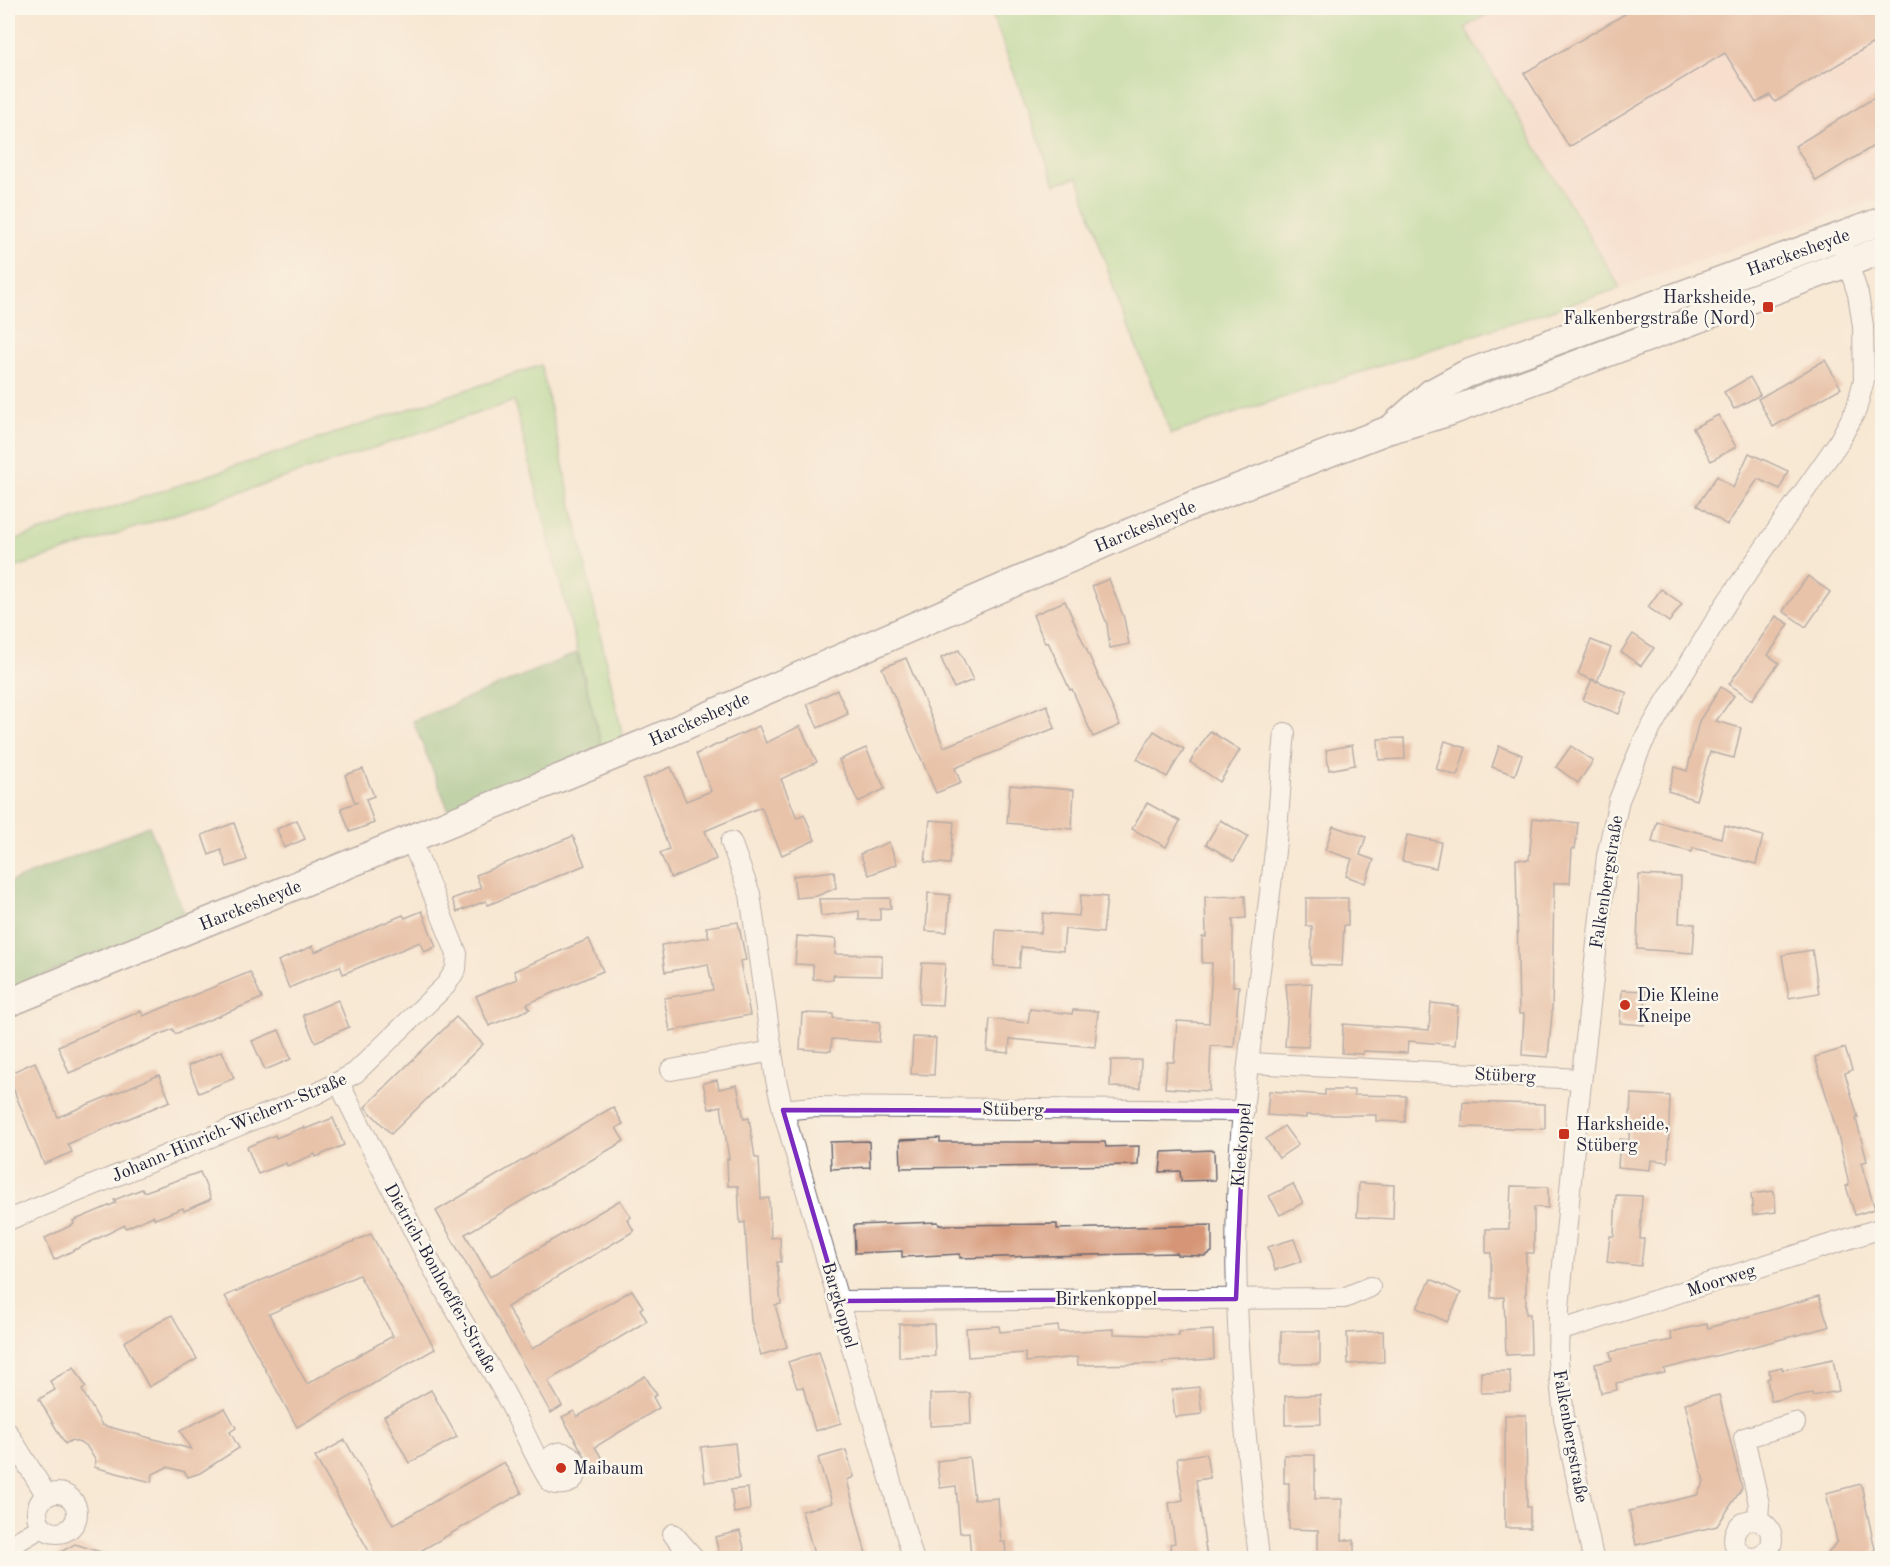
<svg xmlns="http://www.w3.org/2000/svg" width="1890" height="1566" font-family="'Old Standard TT',serif">
  <style>
    .built { fill: #f6d2c5 }
    .green { fill: #9fd789; stroke: #607c62; stroke-width: 1.5 }
    .forest { fill: #7fb875; stroke: #506d58; stroke-width: 1.5 }
    .building { fill: #d59576; fill-rule: evenodd }
    .lines { fill: none; stroke-linecap: round; stroke-linejoin: round }
    .street-casing { stroke: #6d6770; stroke-width: 22 }
    .secondary-casing { stroke: #6d6770; stroke-width: 30 }
    .street { stroke: #fff; stroke-width: 20 }
    .secondary { stroke: #fff; stroke-width: 27 }
    .marked { fill: none; stroke: #7b2cbf; stroke-width: 4.5; stroke-linejoin: round }
    .poi-dot { fill: #c8321e; stroke: #fbf7ec; stroke-width: 2 }
    .labels { text-anchor: middle; stroke-width: 5; stroke-linejoin: round; paint-order: stroke }
    .street-label { font-size: 18px; fill: #22223b; stroke: #fbf7ec }
    .poi-label { font-size: 18px; fill: #22223b; stroke: #fbf7ec; text-anchor: start }
  </style>
  <rect width="100%" height="100%" fill="#fbf7ec"/>
  <filter id="ink" filterUnits="userSpaceOnUse"><feTurbulence type="fractalNoise" baseFrequency=".0167" numOctaves="2"/><feDisplacementMap in="SourceGraphic" scale="12" xChannelSelector="R" yChannelSelector="G"/><feConvolveMatrix kernelMatrix="1 2 1 2 8 2 1 2 1" color-interpolation-filters="sRGB"/></filter>
  <filter id="wash" filterUnits="userSpaceOnUse"><feTurbulence type="fractalNoise" baseFrequency=".008" numOctaves="4" result="noise"/><feDisplacementMap in="SourceGraphic" scale="24" xChannelSelector="R" yChannelSelector="G"/><feGaussianBlur stdDeviation="1.35" result="paint"/><feColorMatrix in="noise" values="0 0 0 0 0 0 0 0 0 0 0 0 0 0 0 0 0 1.4 0 .05"/><feComposite in="paint" operator="in"/></filter>
  <g filter="url(#wash)">
    <rect width="100%" height="100%" fill="#f7e8d3"/>
    <path class="built" d="M1487,8h395v189l-262,91 -156,-260 26,-16z"/>
    <g class="green">
      <path d="M990,8h497l3,4 -25,16 155,260 -449,146 -55,-139 -38,-118 -23,7z"/>
      <path d="M1597,333l5,12 -146,53 -4,-11z"/>
      <path d="M541,365l82,373 -21,9 -88,-346 -506,169v-28z"/>
    </g>
    <g class="forest">
      <path d="M577,653l25,94 -153,64 -36,-90z"/>
      <path d="M149,826l37,91 -178,73v-107z"/>
    </g>
    <g id="blocks">
      <g class="building">
        <path d="M1635,8h247v30l-107,64 -5,-7 -14,8 -31,-50 -156,94 -45,-74z"/>
        <path d="M1882,93v48l-66,40 -21,-35z"/>
        <path d="M1825,360l16,28 -68,39 -15,-28z"/>
        <path d="M1750,377l10,18 -26,14 -10,-17z"/>
        <path d="M1718,415l18,32 -25,14 -18,-33z"/>
        <path d="M1749,453l39,18 -8,18 -22,-10 -31,46 -30,-20 20,-29 16,12z"/>
        <path d="M1808,576l22,16 -24,35 -23,-16z"/>
        <path d="M1109,579l15,39 5,26 -19,4 -3,-24 -15,-38z"/>
        <path d="M1661,589l21,15 -13,18 -21,-15z"/>
        <path d="M1065,601l55,124 -27,12 -21,-48 -2,1 -22,-48 -3,1 -12,-28z"/>
        <path d="M1776,616l13,8 -21,31 11,8 -27,37 -23,-16z"/>
        <path d="M1633,634l21,14 -13,18 -20,-14z"/>
        <path d="M1591,640l20,8 -14,34 -19,-8z"/>
        <path d="M959,650l14,30 -19,8 -13,-30z"/>
        <path d="M906,658l38,89 103,-42 8,23 -100,40 6,15 -25,10 -54,-125z"/>
        <path d="M1592,679l35,14 -8,21 -36,-14z"/>
        <path d="M1721,687l13,9 -18,25 25,7 -7,30 -24,-6 -14,48 -28,-9 7,-24 12,4 12,-50z"/>
        <path d="M837,690l11,24 -30,14 -11,-24z"/>
        <path d="M759,726l7,17 34,-17 17,36 -36,17 16,39 7,-4 11,26 -33,15 -21,-48 -56,24 11,28 -45,19 -11,-25 9,-4 -26,-70 28,-12 15,34 25,-10 -15,-37z"/>
        <path d="M1154,731l30,18 -17,28 -30,-18z"/>
        <path d="M1210,731l30,19 -20,32 -30,-20z"/>
        <path d="M1404,738l1,21 -26,1 -1,-21z"/>
        <path d="M1445,741l21,7 -9,28 -21,-7z"/>
        <path d="M1352,745l3,20 -26,5 -3,-20z"/>
        <path d="M1499,746l23,9 -7,20 -23,-8z"/>
        <path d="M1571,746l22,15 -15,22 -22,-16z"/>
        <path d="M866,748l19,41 -27,13 -19,-42z"/>
        <path d="M363,769l11,27 -8,3 8,24 -24,9 -9,-24 17,-6 -3,1 -10,-28z"/>
        <path d="M1010,785l64,5 -2,39 -65,-6z"/>
        <path d="M1147,803l33,18 -14,26 -34,-18z"/>
        <path d="M1533,818l45,5 -3,26 -3,-1 -2,35h-16l-2,131 -4,43 -26,-2 2,-41h-5l-3,-155 13,1z"/>
        <path d="M297,820l8,19 -21,9 -7,-19z"/>
        <path d="M930,820l24,2 -4,42 -25,-2z"/>
        <path d="M1220,820l28,16 -14,25 -28,-17z"/>
        <path d="M1657,822l64,16 3,-13 39,11 -7,28 -63,-16 -1,4 -40,-10z"/>
        <path d="M234,823l13,37 -20,7 -6,-17 -12,5 -7,-20z"/>
        <path d="M1333,826l33,11 -6,18 14,5 -9,23 -19,-7 6,-17 -27,-9z"/>
        <path d="M1407,835l34,7 -5,26 -34,-7z"/>
        <path d="M573,836l12,29 -97,40 -2,-4 -29,11 -5,-13 29,-11 -5,-13z"/>
        <path d="M889,842l8,22 -28,11 -9,-21z"/>
        <path d="M834,871l2,17 -19,8 -21,2 -3,-22z"/>
        <path d="M1639,875l42,2 -2,46 16,1 -2,29 -56,-4z"/>
        <path d="M928,893l22,2 -3,37 -21,-1z"/>
        <path d="M1081,895l26,2 -4,36 -38,-4 -2,22 -42,-4 -2,21 -25,-2 2,-36 45,3 2,-20 36,3z"/>
        <path d="M1245,896l1,22 -13,1v67h6l-5,61 -23,-1 -2,45 -44,-3 2,-26h7l3,-41 32,2 3,-60h-10v-26h4l-1,-40z"/>
        <path d="M890,898l1,10 -11,1v11h-21v-9l-38,5 -2,-17z"/>
        <path d="M1306,898h42v27h-4l-2,41 -31,-1 1,-39h-6z"/>
        <path d="M422,911l14,36 -12,5 -4,-10 -77,32 -3,-8 -51,22 -11,-27 35,-15 2,6 88,-37 2,3z"/>
        <path d="M738,922l8,38 -6,1 10,54 -80,16 -6,-33 49,-8 -5,-26 -43,8 -4,-27 48,-8 -3,-10z"/>
        <path d="M797,936l39,3 -1,15 47,1v21l-49,-1v5l-20,-1v-14l-18,-1z"/>
        <path d="M589,939l14,32 -76,33 3,5 -41,17 -13,-30 41,-17 -3,-8z"/>
        <path d="M1812,950l7,43 -30,5 -7,-43z"/>
        <path d="M922,963l23,1 -3,41 -23,-1z"/>
        <path d="M250,972l12,26 -87,36 -2,-5 -104,44 -11,-27 83,-35 2,5z"/>
        <path d="M1312,983l-4,64 -23,-1 3,-39 -2,-23z"/>
        <path d="M1622,990l24,1 -2,34 -24,-2z"/>
        <path d="M338,1000l11,27 -34,15 -12,-27z"/>
        <path d="M1431,1003l27,3 -3,39 -47,-4 -1,12 -44,-2v3l-21,-1 1,-29 86,6z"/>
        <path d="M1030,1009l42,5 1,-4 25,1 -3,36 -85,-8 -1,14 -22,-2 3,-32 38,4z"/>
        <path d="M802,1013l31,1v4l47,4 -1,20 -47,-3 -1,12 -31,-2z"/>
        <path d="M456,1017l27,27 -92,90 -26,-27z"/>
        <path d="M279,1030l12,29 -26,11 -13,-29z"/>
        <path d="M913,1037l23,1 -2,37 -23,-1z"/>
        <path d="M1845,1048l7,22 -7,3 13,45 -2,1 11,42 -6,2 14,46 -20,6 -9,-29 3,-1 -10,-46 -24,-82z"/>
        <path d="M222,1051l12,27 -35,15 -11,-27z"/>
        <path d="M1111,1060h30l-1,28 -30,-1z"/>
        <path d="M35,1062l23,55 101,-42 11,26 -102,43 4,8 -28,12 -36,-88v-2z"/>
        <path d="M717,1080l2,9 18,-4 7,34 5,-1 6,40h4l2,41 8,-1 2,40 9,-1 1,25h-4l4,42 -6,1 12,42 -26,8 -10,-34 -6,-99 -5,1 -2,-37h-10l-1,-27h2l-8,-53 -12,3 -6,-26z"/>
        <path d="M1325,1090h29v5l52,1 -1,26 -29,-1v-6h-70v3l-39,-3 2,-24 56,4z"/>
        <path d="M1631,1094l39,2 -2,66 -17,-2 -1,10 -32,-3 2,-28 9,1z"/>
        <path d="M1463,1102l82,2v25l-83,-2z"/>
        <path d="M613,1107l10,17 -7,4 8,13 -159,93 25,43 130,-77 11,17 -4,2 7,12 -127,76 25,42 100,-59 11,17 -3,2 7,12 -99,60 14,25 -11,7 -115,-202z"/>
        <path d="M333,1118l11,27 -28,12 -1,-3 -28,12 -1,-3 -28,11 -11,-27 28,-12 1,3 28,-11 1,2z"/>
        <path d="M1284,1126l14,19 -19,13 -13,-19z"/>
        <path d="M940,1138v4h165l1,5 33,-1 -1,19 -237,3 -1,-28z"/>
        <path d="M869,1141l1,26 -39,2 -1,-27z"/>
        <path d="M1214,1150l1,30 -34,1 -1,-10 -20,1 2,-20z"/>
        <path d="M200,1172l11,27 -27,12 -1,-3 -28,11 -2,-3 -27,12 -1,-3 -71,35 -9,-22 29,-14 -1,-3 43,-18 -2,-3 28,-11 2,3z"/>
        <path d="M1359,1183l35,2 -1,34 -36,-2z"/>
        <path d="M1293,1184l10,19 -23,12 -11,-19z"/>
        <path d="M1511,1186l37,1v21l-14,-1v46h-8v61h4l1,40 -25,1 -2,-58 -13,1v-45h-5v-24h23z"/>
        <path d="M1774,1191l2,21 -23,3 -2,-21z"/>
        <path d="M1616,1195l26,1 -2,43h4l-3,27 -34,-4 3,-26h4z"/>
        <path d="M938,1222l1,3 118,-1v5l155,-4v27l-7,4 -28,-1v-2l-217,5v-4l-58,3v-6l-47,2 -1,-28z"/>
        <path d="M371,1234l64,115 -138,78 -72,-131zM359,1275l34,61 -86,48 -38,-70z"/>
        <path d="M1294,1239l8,22 -27,9 -7,-23z"/>
        <path d="M1431,1279l30,14 -14,29 -30,-14z"/>
        <path d="M1819,1296l10,31 -165,42 1,4 -49,10 1,7 -16,3 -6,-29 17,-4 -2,-8 62,-12 -2,-8 37,-8 1,4z"/>
        <path d="M172,1315l25,44 -48,28 -25,-45z"/>
        <path d="M899,1324h35l1,32 -36,1z"/>
        <path d="M999,1326l1,6 58,-6 1,6 55,-3v5l65,2v-4l34,-2 1,29 -51,3v2l-85,1 -1,-8 -51,5 -1,-9 -57,4 -2,-29z"/>
        <rect x="1281" y="1331" width="39" height="33"/>
        <path d="M1383,1331l1,31 -36,2 -1,-31z"/>
        <path d="M819,1352l22,71 -26,8 -12,-44 -6,1 -9,-26z"/>
        <path d="M1833,1359l6,32 -26,5 -1,-3 -41,8 -4,-22 3,-1 -1,-8 13,-3v3z"/>
        <path d="M74,1367l12,20 -4,3 20,35 89,24 -11,-18 45,-23 11,20 -6,4 9,16 -39,25 -12,4 -3,-5 -18,-5 -14,7 -2,8 -57,-15 2,-6 -10,-16 -14,-5 -7,4 -26,-45 16,-9 -5,-9z"/>
        <path d="M1510,1371l1,21 -30,1v-21z"/>
        <path d="M645,1376l12,19 -4,2 6,11 -64,39 12,20 -12,7 -33,-57 12,-6 3,6z"/>
        <path d="M1199,1387l3,27 -27,3 -3,-27z"/>
        <path d="M431,1390l26,47 -48,26 -25,-47z"/>
        <path d="M970,1393l1,31 -41,2v-32z"/>
        <path d="M1320,1395l1,29 -36,1v-29z"/>
        <path d="M1719,1395l23,93 -25,38 -81,19 -7,-34 68,-16 7,-13 -19,-79z"/>
        <path d="M1505,1415h21l1,92h3v21h-25z"/>
        <path d="M345,1440l48,85 111,-63 18,31 -114,65h-35l-58,-101z"/>
        <path d="M735,1443l4,35 -34,4 -4,-35z"/>
        <path d="M846,1450l8,27 -7,3 20,78h-52l-13,-47 30,-8 -14,-45z"/>
        <path d="M1206,1453l4,25 -14,2 11,78h-35l-2,-14 5,-1 -6,-40 14,-3 -6,-42z"/>
        <path d="M1284,1455h31v44h27v41h12v18h-36v-28l-29,-1v-46h-5z"/>
        <path d="M969,1457l5,43 24,-2 3,44h4l1,16h-35l-2,-26 -9,1 -4,-47 -16,2 -3,-27z"/>
        <path d="M1861,1484l14,65 -6,9h-44l12,-17 -11,-48z"/>
        <path d="M748,1488l2,22 -16,3 -3,-23z"/>
        <path d="M740,1531l5,22 -25,5 -5,-21z"/>
        <path d="M75,1544l35,11v3h-60z"/>
      </g>
    </g>
  </g>
  <g filter="url(#ink)">
    <use href="#blocks" fill-opacity="0" stroke="#6d6770" stroke-width="1.5"/>
    <g class="lines">
      <defs>
        <g id="street">
          <path d="M731,842l19,52 26,186 7,30 130,448"/>
          <path d="M1249,1063l332,16"/>
          <path d="M671,1070l101,-19"/>
          <path d="M339,1083c36,72 72,144 110,215 19,33 39,65 57,98 8,14 37,78 44,85 6,5 16,4 21,0 22,-19 -21,-48 -26,-9"/>
          <path d="M783,1110l29,-3 432,4"/>
          <path d="M8,1220l308,-126 39,-21 91,-88 10,-16 1,-15 -46,-115"/>
          <path d="M839,1301l505,-3 26,-11"/>
          <path d="M1559,1331l323,-103"/>
          <path d="M8,1433l39,63"/>
          <circle cx="57" cy="1513" r="20"/>
          <path d="M1758,1520l1,-16 -15,-66 51,-15"/>
          <circle cx="1753" cy="1539" r="19"/>
          <path d="M673,1534l21,24"/>
          <path d="M8,1547l34,-20"/>
          <path d="M1259,1558c-14,-119 -26,-236 -22,-356 4,-118 25,-234 38,-351 4,-39 6,-78 10,-118"/>
          <path d="M1593,1558l-29,-141 -6,-56 1,-53 17,-181 31,-271 12,-56 24,-58 17,-30 65,-107 113,-162 18,-33 8,-30 -1,-54 -5,-32 -14,-43"/>
        </g>
        <g id="secondary">
          <path d="M1396,424l35,-31 35,-19 416,-153"/>
          <path d="M8,1003l635,-259 543,-236 202,-78 61,-18 433,-162"/>
        </g>
      </defs>
      <use href="#street" class="street-casing"/>
      <use href="#secondary" class="secondary-casing"/>
      <use href="#street" class="street"/>
      <use href="#secondary" class="secondary"/>
    </g>
  </g>
  <path d="M0 0H1890V1566H0ZM783,1110l461,1 -8,188 -397,2z" fill="#f7e8d3" fill-opacity=".55" fill-rule="evenodd"/>
  <path class="marked" d="M783,1110l461,1 -8,188 -397,2z"/>
  <g class="poi-dot">
    <rect x="1762" y="301" width="12" height="12" rx="3"/>
    <circle cx="1625" cy="1005" r="6"/>
    <rect x="1558" y="1128" width="12" height="12" rx="3"/>
    <circle cx="561" cy="1468" r="6"/>
  </g>
  <g class="labels">
    <g class="street-label">
      <text transform="translate(1798 252) rotate(-20)" y="6">Harckesheyde</text>
      <text transform="translate(1145 526) rotate(-23)" y="6">Harckesheyde</text>
      <text transform="translate(699 719) rotate(-24)" y="6">Harckesheyde</text>
      <text transform="translate(1606 882) rotate(-81)" y="6">Falkenbergstraße</text>
      <text transform="translate(250 905) rotate(-22)" y="6">Harckesheyde</text>
      <text transform="translate(1505 1075) rotate(3)" y="6">Stüberg</text>
      <text transform="translate(1013 1109) rotate(1)" y="6">Stüberg</text>
      <text transform="translate(229 1127) rotate(-23)" y="6">Johann-Hinrich-Wichern-Straße</text>
      <text transform="translate(1241 1145) rotate(-85)" y="6">Kleekoppel</text>
      <text transform="translate(441 1278) rotate(61)" y="6">Dietrich-Bonhoeffer-Straße</text>
      <text transform="translate(1721 1280) rotate(-18)" y="6">Moorweg</text>
      <text x="1106" y="1305">Birkenkoppel</text>
      <text transform="translate(840 1305) rotate(74)" y="6">Bargkoppel</text>
      <text transform="translate(1571 1436) rotate(80)" y="6">Falkenbergstraße</text>
    </g>
    <g class="poi-label">
      <text x="1756" y="303" text-anchor="end">Harksheide,<tspan x="1756" dy="21">Falkenbergstraße (Nord)</tspan></text>
      <text x="1637" y="1001">Die Kleine<tspan x="1637" dy="21">Kneipe</tspan></text>
      <text x="1576" y="1130">Harksheide,<tspan x="1576" dy="21">Stüberg</tspan></text>
      <text x="573" y="1474">Maibaum</text>
    </g>
  </g>
  <rect width="1890" height="1566" fill="none" stroke="#fbf7ec" stroke-width="30"/>
</svg>
